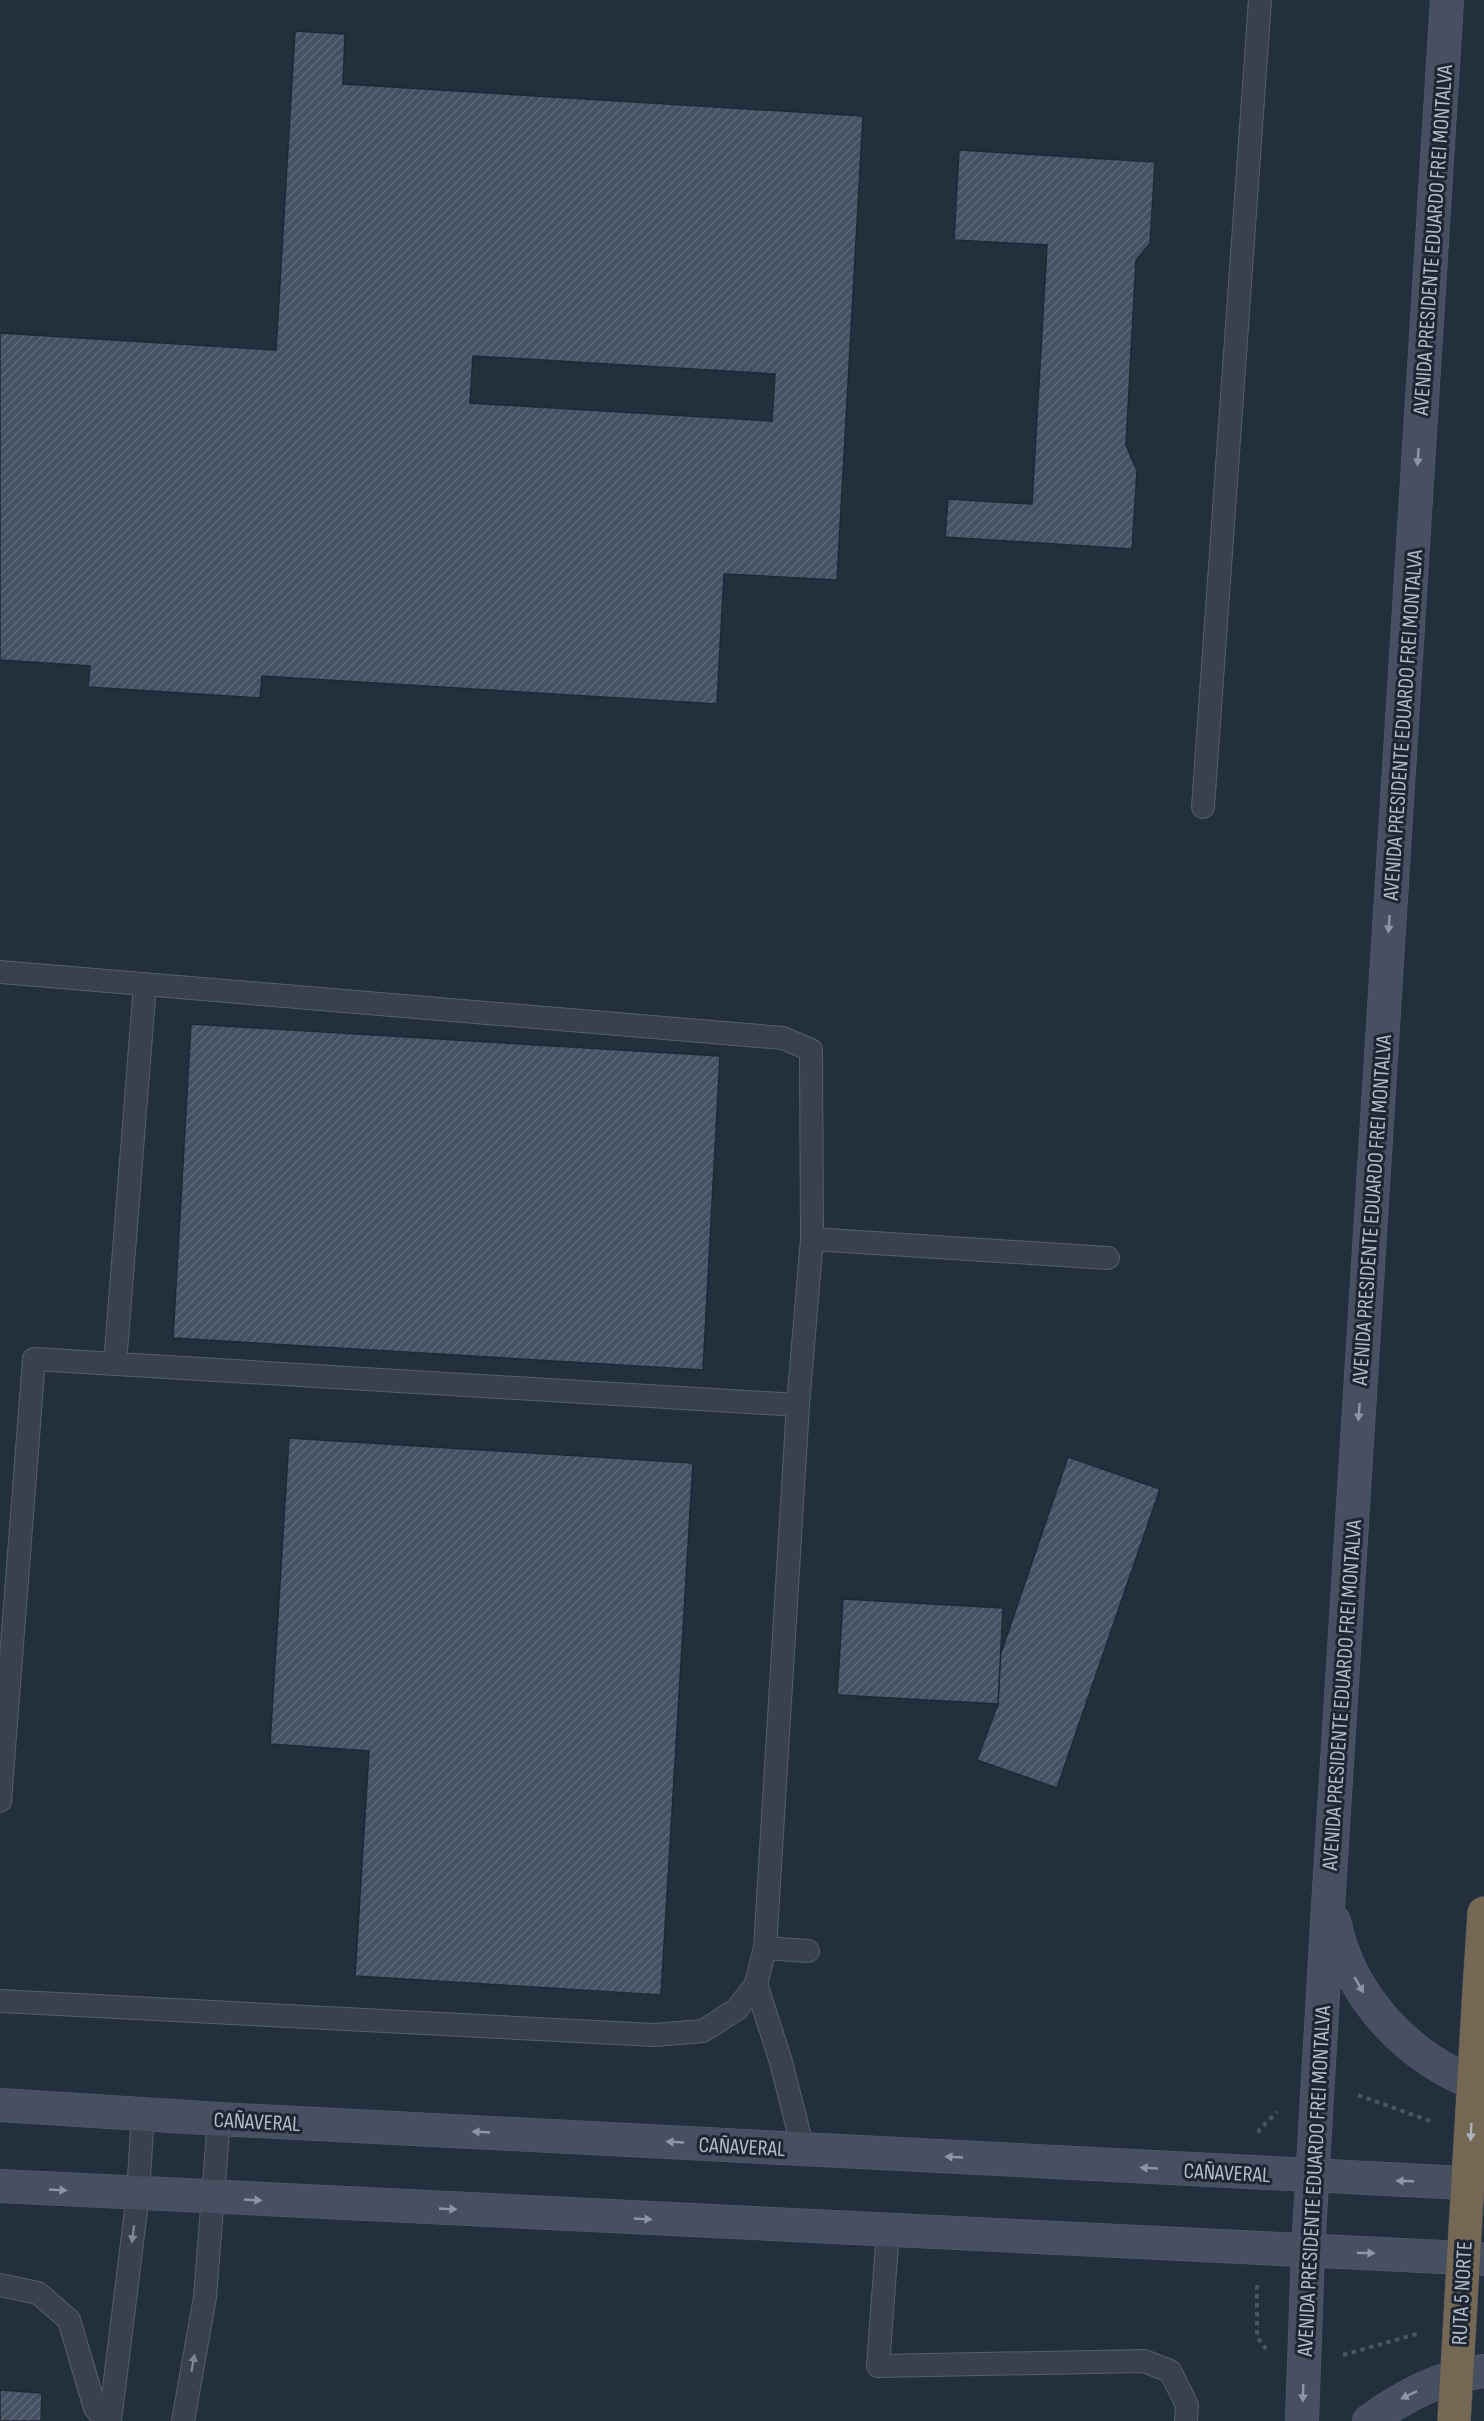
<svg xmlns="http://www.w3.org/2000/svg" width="1484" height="2421" font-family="'Sofia Sans Condensed',sans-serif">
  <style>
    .building { fill: url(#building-hatch); stroke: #1f2835; stroke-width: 1.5; fill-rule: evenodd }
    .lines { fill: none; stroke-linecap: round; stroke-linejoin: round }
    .lane-casing { stroke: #565f6c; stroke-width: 24 }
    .secondary-casing { stroke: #565f6c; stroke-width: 34 }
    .highway-casing { stroke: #434c59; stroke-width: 34 }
    .path { stroke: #44595c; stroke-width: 4; stroke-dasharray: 4.5 4.5; stroke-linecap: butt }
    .lane { stroke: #38414e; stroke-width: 22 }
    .secondary { stroke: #465061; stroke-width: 33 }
    .highway { stroke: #746855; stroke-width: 33 }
    .highway-bridge-casing { stroke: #434c59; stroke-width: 34; stroke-linecap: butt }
    .highway-bridge { stroke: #746855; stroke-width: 33 }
    .oneway { fill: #8e96a5 }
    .oneway2 { fill: #aeb4bd }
    .oneway3 { fill: #7c8592 }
    .labels { text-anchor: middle; stroke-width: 6; stroke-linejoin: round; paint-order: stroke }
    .street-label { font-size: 22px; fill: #b4bcc9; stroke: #1d2633 }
  </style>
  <defs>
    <pattern id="building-hatch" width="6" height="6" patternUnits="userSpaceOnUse" patternTransform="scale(1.5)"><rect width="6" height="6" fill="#455162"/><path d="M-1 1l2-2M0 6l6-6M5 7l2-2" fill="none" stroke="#5d6877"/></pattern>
  </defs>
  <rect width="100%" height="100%" fill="#242f3e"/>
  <g class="building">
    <path d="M295,31l50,3 -2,50 520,32 -26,464 -113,-6 -7,130 -455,-28 -2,22 -172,-11 2,-21 -90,-6v-327l276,17zM473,356l302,18 -3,47 -302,-18z"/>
    <path d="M959,150l196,12 -5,82 -14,16 -10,185 11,26 -5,78 -187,-12 3,-38 84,5 15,-259 -93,-5z"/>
    <path d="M191,1024l529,32 -17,314 -530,-32z"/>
    <path d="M289,1438l404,25 -32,532 -306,-19 14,-225 -99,-7z"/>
    <path d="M1068,1457l92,32 -103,299 -80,-28 21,-56 2,-48z"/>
    <path d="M843,1599l160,9 -5,96 -161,-9z"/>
    <path d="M0,2390l42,3 -1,28h-41z"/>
  </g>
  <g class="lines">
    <defs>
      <g id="lane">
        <path d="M1203,807l57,-807"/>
        <path d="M0,972l783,66 28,12 1,189"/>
        <path d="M115,1364l30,-379"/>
        <path d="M0,1801l34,-442 764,46"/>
        <path d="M765,1948l43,3"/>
        <path d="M756,1984l25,78 22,87"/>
        <path d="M0,2001l654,34 49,-4 34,-22 19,-25 9,-36 33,-543 14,-166 296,19"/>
        <path d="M888,2231l-10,135 266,-5 26,10 17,34 -1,16"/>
        <path d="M0,2285l38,8 31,27 26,88 11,13"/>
        <path d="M110,2421l28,-227 5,-81"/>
        <path d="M183,2421l22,-124 14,-178"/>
      </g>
      <g id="secondary">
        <path d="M1334,1921c16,78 76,140 150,166"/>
        <path d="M0,2105l219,14 1265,65"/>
        <path d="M0,2186l1484,73"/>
        <path d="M1302,2421l6,-170 21,-361 118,-1890"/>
        <path d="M1369,2421c35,-25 72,-45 115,-50"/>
      </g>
      <path id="highway" d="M1479,1990l5,-77"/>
    </defs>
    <use href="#lane" class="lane-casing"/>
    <use href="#secondary" class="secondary-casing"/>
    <use href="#highway" class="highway-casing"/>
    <g class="path">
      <path d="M1358,2095l75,27"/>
      <path d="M1259,2133v-3l18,-18"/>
      <path d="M1257,2285v52l9,12"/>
      <path d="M1343,2355l77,-22"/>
    </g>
    <use href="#lane" class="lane"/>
    <use href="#secondary" class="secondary"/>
    <use href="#highway" class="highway"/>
    <defs>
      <path id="highway-bridge" d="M1454,2421l25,-431"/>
    </defs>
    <use href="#highway-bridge" class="highway-bridge-casing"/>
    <use href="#highway-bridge" class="highway-bridge"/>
  </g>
  <defs><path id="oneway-solid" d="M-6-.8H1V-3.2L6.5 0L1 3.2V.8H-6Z" transform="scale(1.5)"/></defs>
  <g class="oneway">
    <use href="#oneway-solid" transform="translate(1418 457) rotate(94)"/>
    <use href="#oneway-solid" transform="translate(1389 924) rotate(94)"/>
    <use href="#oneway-solid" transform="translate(1359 1412) rotate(94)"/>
    <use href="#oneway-solid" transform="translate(1359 1985) rotate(60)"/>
    <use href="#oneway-solid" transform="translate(481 2132) rotate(-177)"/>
    <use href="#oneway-solid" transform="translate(675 2142) rotate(-177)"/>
    <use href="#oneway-solid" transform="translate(954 2157) rotate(-177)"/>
    <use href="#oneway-solid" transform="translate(1149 2168) rotate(-177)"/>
    <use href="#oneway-solid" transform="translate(1405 2181) rotate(-178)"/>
    <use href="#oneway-solid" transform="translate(58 2190) rotate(3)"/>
    <use href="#oneway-solid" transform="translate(253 2200) rotate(3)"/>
    <use href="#oneway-solid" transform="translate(448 2209) rotate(3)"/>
    <use href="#oneway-solid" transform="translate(643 2219) rotate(3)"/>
    <use href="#oneway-solid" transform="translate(1366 2253) rotate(2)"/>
    <use href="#oneway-solid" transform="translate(1303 2393) rotate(92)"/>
    <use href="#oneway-solid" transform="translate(1409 2395) rotate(154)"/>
  </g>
  <use class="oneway2" href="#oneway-solid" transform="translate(1471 2132) rotate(93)"/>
  <g class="oneway3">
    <use href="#oneway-solid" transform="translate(133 2234) rotate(97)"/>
    <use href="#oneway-solid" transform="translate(193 2363) rotate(-80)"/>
  </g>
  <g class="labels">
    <g class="street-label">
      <text transform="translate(1432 240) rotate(-86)" y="8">AVENIDA PRESIDENTE EDUARDO FREI MONTALVA</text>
      <text transform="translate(1402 725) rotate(-86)" y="8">AVENIDA PRESIDENTE EDUARDO FREI MONTALVA</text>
      <text transform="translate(1371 1210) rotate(-86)" y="8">AVENIDA PRESIDENTE EDUARDO FREI MONTALVA</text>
      <text transform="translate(1341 1695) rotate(-86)" y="8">AVENIDA PRESIDENTE EDUARDO FREI MONTALVA</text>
      <text transform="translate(257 2121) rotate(3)" y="8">CAÑAVERAL</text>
      <text transform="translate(742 2146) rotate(3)" y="8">CAÑAVERAL</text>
      <text transform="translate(1227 2172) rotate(3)" y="8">CAÑAVERAL</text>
      <text transform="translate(1313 2181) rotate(-87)" y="8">AVENIDA PRESIDENTE EDUARDO FREI MONTALVA</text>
      <text transform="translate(1461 2293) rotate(-87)" y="8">RUTA 5 NORTE</text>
    </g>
  </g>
</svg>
